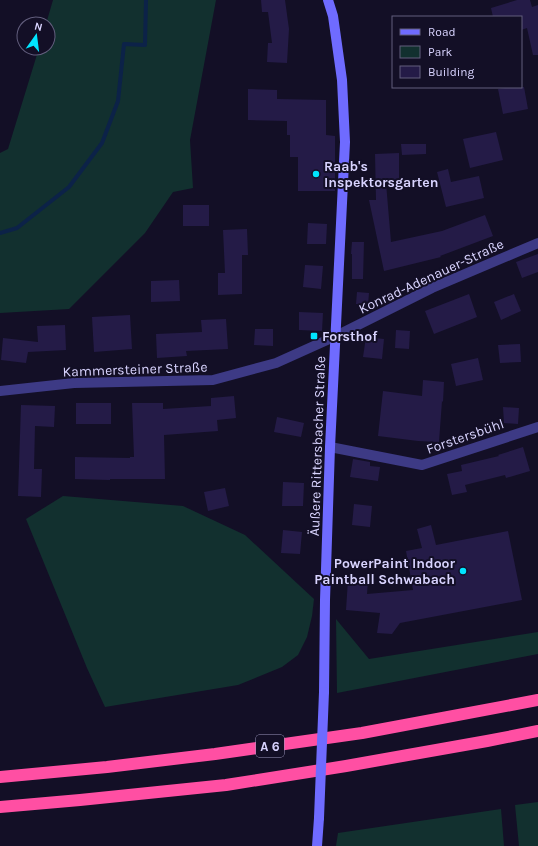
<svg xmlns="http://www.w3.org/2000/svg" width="538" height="846" font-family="Karla,sans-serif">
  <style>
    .green { fill: #12302f }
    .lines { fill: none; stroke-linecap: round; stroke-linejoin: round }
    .stream { stroke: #0c2248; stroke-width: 4 }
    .building { fill: #241b47 }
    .minor { stroke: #3d3a85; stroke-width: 10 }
    .tertiary { stroke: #3d3a85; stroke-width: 10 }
    .secondary { stroke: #6f6bff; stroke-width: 10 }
    .motorway { stroke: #ff4fa3; stroke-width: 12 }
    .secondary-bridge { stroke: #6f6bff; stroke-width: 10 }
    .poi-dot { fill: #00e5ff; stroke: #130f26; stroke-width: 1.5 }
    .labels { text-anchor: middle; stroke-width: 4; stroke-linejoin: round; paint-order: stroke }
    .shield { fill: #130f26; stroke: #9e99be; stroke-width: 1 }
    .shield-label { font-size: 13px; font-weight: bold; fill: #d9d4ff }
    .poi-label { font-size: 14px; font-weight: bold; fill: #d9d4ff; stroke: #130f26; text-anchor: start }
    .street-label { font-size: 14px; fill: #d9d4ff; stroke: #130f26 }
  </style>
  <rect width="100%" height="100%" fill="#130f26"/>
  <g class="green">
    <path d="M53,0h163l-26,140 3,48 -20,4 -28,41 -76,76 -69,4v-160l8,-4 31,-101h9v-24h-2z"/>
    <path d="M63,496l120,10 62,29 69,64 -2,17 -5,21 -9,18 -16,12 -44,18 -133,22 -18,-39 -61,-149z"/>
    <path d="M336,619l33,40 169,-27v22l-201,39z"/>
    <path d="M538,802v44h-19l-4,-41z"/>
    <path d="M501,809l3,37h-168l2,-13z"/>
  </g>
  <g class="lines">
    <path class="stream" d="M0,233l17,-5 52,-41 33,-44 16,-42 6,-57 21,1 1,-45"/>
  </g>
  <g class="building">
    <path d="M261,0h24l4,29 -2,34 -20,-1 1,-19h4l-4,-31h-6z"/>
    <path d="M517,0h13l2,7 6,-2v50h-5l-6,-27 -6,2v-13h-28l-2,-9z"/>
    <path d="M511,87h13l4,22 -25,5 -5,-25z"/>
    <path d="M248,89l29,1v9l49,1v35l9,1v55h-37v-34h-8v-22h-3v-14l-39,-1z"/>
    <path d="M496,132l7,28 -33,8 -7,-29z"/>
    <path d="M401,144h25v10l-24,1z"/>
    <path d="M399,153v29l-13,1 5,59 51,-11 43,-16 8,21 -53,20 1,1 -57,14 -15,-71h7l-1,-46z"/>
    <path d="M448,169l3,13 28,-6 5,22 -38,9 -9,-35z"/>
    <rect x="183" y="205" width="26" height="21"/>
    <path d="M308,223l19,1 -1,20h-19z"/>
    <path d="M247,229l1,26h-6v39l-24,1v-22h7l-2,-43z"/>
    <path d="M352,242h12l-1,37h-11v-25h-1z"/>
    <path d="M538,254v18l-16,6 -6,-16z"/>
    <path d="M305,265l18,1 -2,23 -18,-2z"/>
    <path d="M179,280l1,21 -29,1v-21z"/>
    <path d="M357,292l12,1 -1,12 -12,-1z"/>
    <path d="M469,294l8,23 -43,17 -9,-23z"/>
    <path d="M514,294l7,17 -20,9 -7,-18z"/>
    <path d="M299,312l24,1 -1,18 -23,-1z"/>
    <path d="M130,315l2,34 -38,3 -2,-35z"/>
    <path d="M226,319l2,30 -42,2 1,5 -30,2 -1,-24 46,-2 -1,-12z"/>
    <path d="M65,325l1,25 -38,2 -2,11 -25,-3 2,-22 35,4 -1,-16z"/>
    <path d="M255,329h18v17l-19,-1z"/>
    <path d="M396,330l14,1 -1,18 -14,-1z"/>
    <path d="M366,337l18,2 -2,20 -19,-2z"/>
    <path d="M520,344l1,18 -21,1 -2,-18z"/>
    <path d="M478,358l5,22 -27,6 -5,-22z"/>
    <path d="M423,380l21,2 -1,20 -1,-1 -3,41 -21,-1 -40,-5 5,-45 39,5z"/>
    <path d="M234,396l2,22 -19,2 1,11 -54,4 1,44h-55v1l-35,-1v-22l55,1v-1h4l-2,-54h31v6l48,-3v-8z"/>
    <rect x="76" y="403" width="35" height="21"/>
    <path d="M21,405l34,1 -1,21 -19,-1 -1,43h8l-1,28 -23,-1z"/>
    <path d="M503,407l16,1 -1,16 -14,-1z"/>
    <path d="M277,417l27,6 -3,14 -27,-5z"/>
    <path d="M523,447l7,24 -24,7 -1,-3 -40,10 2,7 -15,3 -5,-21 15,-3 -1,-6 38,-9 -1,-1z"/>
    <path d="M353,459l17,3v4l10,1 -2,14 -28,-4z"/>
    <path d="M283,482l21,1 -1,23h-21z"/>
    <path d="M225,488l4,18 -21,5 -4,-19z"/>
    <path d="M354,504l18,2 -2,21 -18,-2z"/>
    <path d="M431,525l5,20 72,-14 14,69 -122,23 -8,11 -15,-1 3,-20 -34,-3 2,-30 20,1 -1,13 46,-4 -7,-39 16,-3 -5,-19z"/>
    <path d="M283,530l19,2 -2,22 -19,-1z"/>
  </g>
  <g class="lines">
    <g class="minor">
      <path d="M336,336l96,-48 106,-45"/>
      <path d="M330,447l92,18 116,-38"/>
    </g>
    <path class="tertiary" d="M0,391l74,-8 139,-3 63,-17 60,-27"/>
    <g class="secondary">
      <path d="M324,692l1,-92 5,-153 15,-305 -3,-62 -9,-64 -5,-16"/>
      <path d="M317,846l2,-28"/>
    </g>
    <g class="motorway">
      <path d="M0,777l107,-10 108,-13 147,-21 176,-33"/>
      <path d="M0,807l80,-7 146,-15 120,-19 141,-25 51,-10"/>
    </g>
    <path class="secondary-bridge" d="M319,818l5,-126"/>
  </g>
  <g class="poi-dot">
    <circle cx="316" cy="174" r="4"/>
    <rect x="310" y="332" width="8" height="8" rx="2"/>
    <circle cx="463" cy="571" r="4"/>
  </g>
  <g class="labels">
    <rect class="shield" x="256" y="735" width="28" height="22" rx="3"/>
    <g class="shield-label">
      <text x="270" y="751">A 6</text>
    </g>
    <g class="poi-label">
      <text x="324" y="171">Raab's<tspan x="324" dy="16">Inspektorsgarten</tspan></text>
      <text x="322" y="341">Forsthof</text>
      <text x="455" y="568" text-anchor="end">PowerPaint Indoor<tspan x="455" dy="16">Paintball Schwabach</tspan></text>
    </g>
    <g class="street-label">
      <text transform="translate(431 276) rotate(-25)" y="5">Konrad-Adenauer-Straße</text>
      <text transform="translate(135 369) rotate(-2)" y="5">Kammersteiner Straße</text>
      <text transform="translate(465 436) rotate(-19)" y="5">Forstersbühl</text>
      <text transform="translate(317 446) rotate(-88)" y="5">Äußere Rittersbacher Straße</text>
    </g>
  </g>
  <rect x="392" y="16" width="130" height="72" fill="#130f26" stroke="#625e7d"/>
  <rect x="400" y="29" width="20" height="6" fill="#6f6bff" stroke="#625e7d"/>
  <text x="428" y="36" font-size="12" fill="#d9d4ff">Road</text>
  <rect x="400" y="46" width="20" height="12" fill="#12302f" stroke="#625e7d"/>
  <text x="428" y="56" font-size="12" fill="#d9d4ff">Park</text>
  <rect x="400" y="66" width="20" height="12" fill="#241b47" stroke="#625e7d"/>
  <text x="428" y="76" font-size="12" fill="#d9d4ff">Building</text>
  <g transform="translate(36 36) rotate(14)"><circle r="19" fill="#130f26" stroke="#625e7d"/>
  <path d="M0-3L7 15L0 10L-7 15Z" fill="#00e5ff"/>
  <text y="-6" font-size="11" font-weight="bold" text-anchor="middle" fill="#d9d4ff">N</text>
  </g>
</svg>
